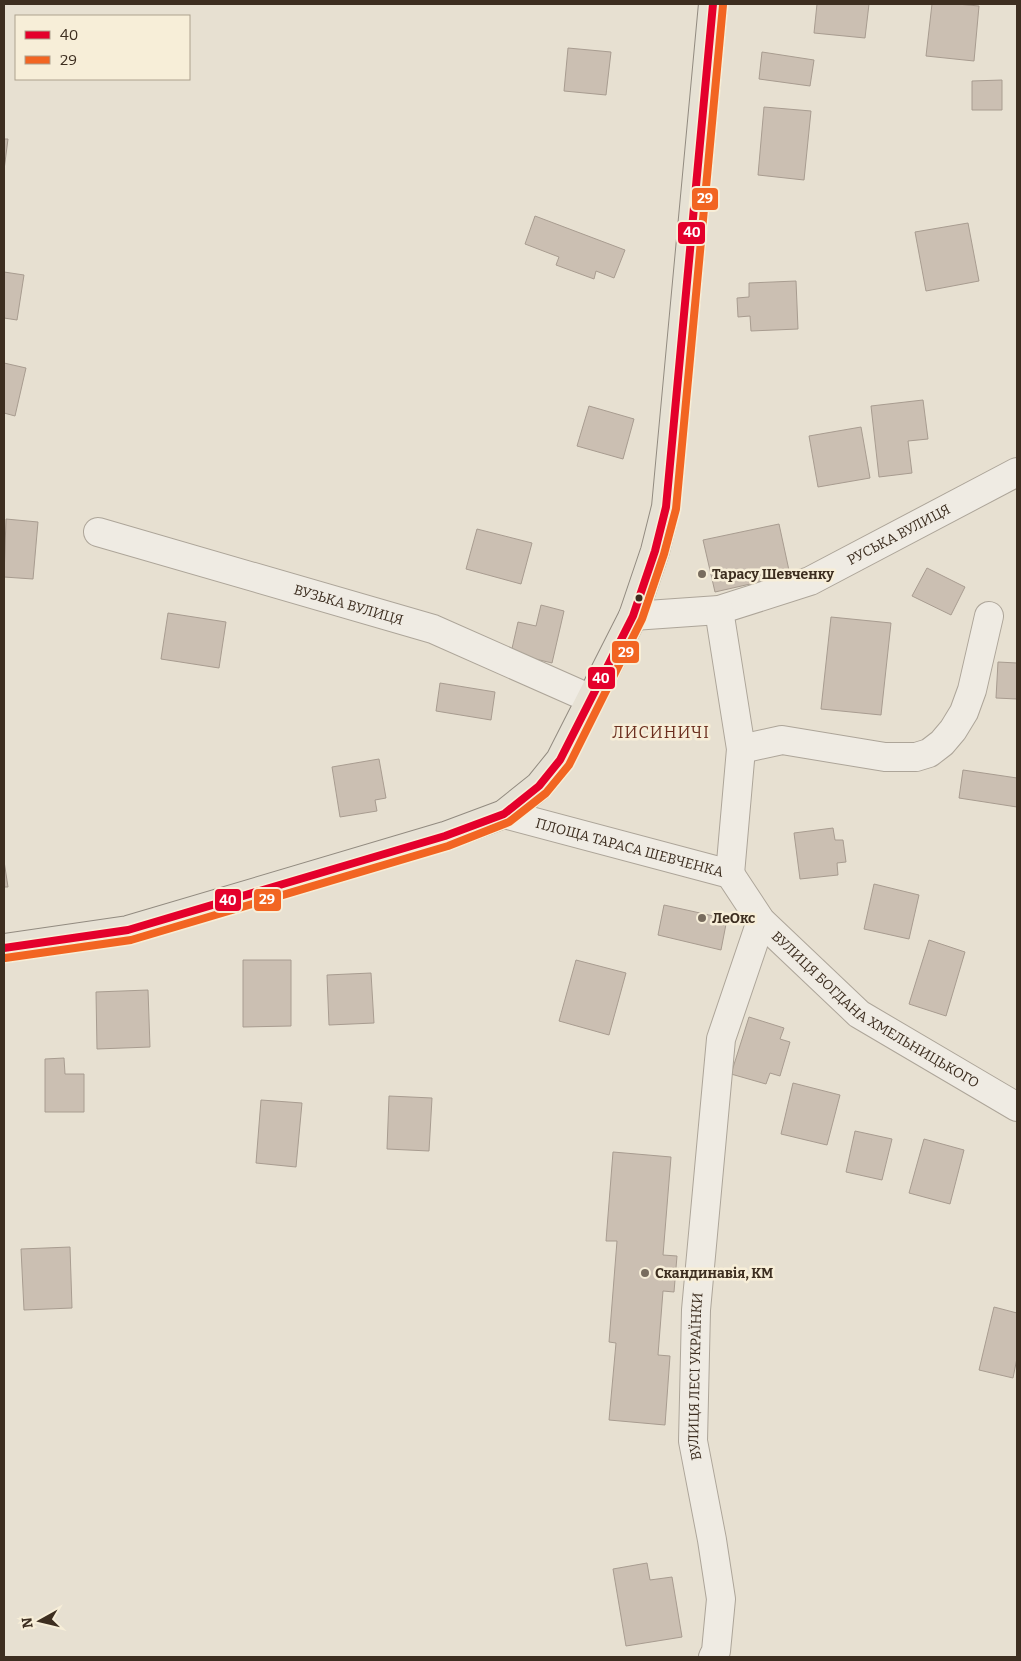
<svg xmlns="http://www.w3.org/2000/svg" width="1021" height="1661" font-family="Bitter,serif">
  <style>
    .building { fill: #cbbfb2; stroke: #a89c90 }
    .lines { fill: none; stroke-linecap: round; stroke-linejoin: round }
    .minor-casing { stroke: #ada599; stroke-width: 30 }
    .major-casing { stroke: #928b80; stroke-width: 30 }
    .minor { stroke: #efebe3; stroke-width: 28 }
    .major { stroke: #e6e1d4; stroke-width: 28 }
    .bus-1-casing { stroke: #f7eed8; stroke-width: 11 }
    .bus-2-casing { stroke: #f7eed8; stroke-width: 11 }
    .bus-1 { stroke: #e4002b; stroke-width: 8 }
    .bus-2 { stroke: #f26522; stroke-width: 8 }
    .poi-dot { fill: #786c5e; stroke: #f7eed8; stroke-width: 2 }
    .bus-dot { fill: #3d2e20; stroke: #f7eed8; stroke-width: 2 }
    .labels { text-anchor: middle; stroke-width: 5; stroke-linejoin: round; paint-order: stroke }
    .street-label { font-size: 14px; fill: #3d2e20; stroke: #f7eed8 }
    .poi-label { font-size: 14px; font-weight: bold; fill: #3d2e20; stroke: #f7eed8; text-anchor: start }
    .quarter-label { font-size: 16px; letter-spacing: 1px; fill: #6b2e1e; stroke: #f7eed8 }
    .line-badge { stroke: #f7eed8; stroke-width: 2 }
    .badge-label { font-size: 14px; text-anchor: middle; font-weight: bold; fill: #fff }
  </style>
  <rect width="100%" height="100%" fill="#e7e0d1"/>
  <g class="building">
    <path d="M817,4h52l-4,34 -51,-5z"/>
    <path d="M932,4h25l22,2 -5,55 -48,-5z"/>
    <path d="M568,48l43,4 -5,43 -42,-4z"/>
    <path d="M762,52l52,8 -4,26 -51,-7z"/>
    <path d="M1002,80v30h-30v-29z"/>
    <path d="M764,107l47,4 -7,69 -46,-5z"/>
    <path d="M4,139h4l-4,31z"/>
    <path d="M535,216l90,34 -11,28 -18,-7 -2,8 -38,-14 3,-8 -34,-13z"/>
    <path d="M968,223l11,58 -53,10 -11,-59z"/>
    <path d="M4,272l20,3 -7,45 -13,-2z"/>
    <path d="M796,281l2,48 -47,2 -1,-15 -12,1 -1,-19 12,-1v-14z"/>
    <path d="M4,363l22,5 -11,48 -11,-3z"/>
    <path d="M923,400l5,39 -20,2 4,32 -33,4 -8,-71z"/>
    <path d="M589,406l45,13 -11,40 -46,-13z"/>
    <path d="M861,427l9,51 -52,9 -9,-51z"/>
    <path d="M6,519l32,3 -5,57 -29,-2z"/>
    <path d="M779,524l11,51 -75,17 -12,-52z"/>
    <path d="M477,529l55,14 -11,41 -55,-15z"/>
    <path d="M927,568l38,19 -14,28 -39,-19z"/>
    <path d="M541,605l23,6 -12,52 -41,-10 7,-31 18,4z"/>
    <path d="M168,613l58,9 -7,46 -58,-9z"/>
    <path d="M831,617l60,6 -10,92 -60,-6z"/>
    <path d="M998,662l19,1v36l-21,-1z"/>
    <path d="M440,683l55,9 -4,28 -55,-9z"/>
    <path d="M379,759l7,39 -11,2 2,11 -37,6 -8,-50z"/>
    <path d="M963,770l54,8v29l-58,-9z"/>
    <path d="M833,828l2,12h8l3,22 -9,1 1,12 -38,4 -6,-46z"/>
    <path d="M4,861l4,26h-4z"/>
    <path d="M874,884l45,11 -10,44 -45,-10z"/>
    <path d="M664,905l63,14 -6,31 -63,-15z"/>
    <path d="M929,940l36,12 -19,64 -37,-12z"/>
    <path d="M243,960h48v66l-48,1z"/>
    <path d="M576,960l50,13 -17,62 -50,-14z"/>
    <path d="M371,973l3,50 -45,2 -2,-50z"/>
    <path d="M148,990l2,57 -53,2 -1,-57z"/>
    <path d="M749,1017l35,11 -4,11 10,3 -10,34 -10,-3 -4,11 -35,-10z"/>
    <path d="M64,1058l1,16h19v38h-39v-53z"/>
    <path d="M793,1083l47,12 -13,50 -46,-11z"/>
    <path d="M389,1096l43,2 -3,53 -42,-2z"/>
    <path d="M261,1100l41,3 -6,64 -40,-4z"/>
    <path d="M855,1131l37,8 -10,41 -36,-8z"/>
    <path d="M924,1139l40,11 -14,54 -41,-11z"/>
    <path d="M613,1152l58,5 -8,98 14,1 -3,36 -11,-1 -5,64 12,1 -5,69 -56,-5 7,-77 -7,-1 8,-101h-11z"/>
    <path d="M70,1247l2,61 -48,2 -3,-61z"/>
    <path d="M994,1307l23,6v45l-4,20 -34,-8z"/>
    <path d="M647,1563l3,17 22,-3 10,60 -56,9 -13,-77z"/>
  </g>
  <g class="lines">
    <defs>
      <g id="minor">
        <path id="s1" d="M98,532l335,97 158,70"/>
        <path id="s2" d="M633,616l86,-6 91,-29 207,-109"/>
        <path d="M741,749l41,-9 103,17h31l13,-4 13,-10 11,-13 11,-18 8,-22 17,-74"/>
        <path id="s3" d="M504,814l226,60 11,-125 -22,-139"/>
        <path id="s4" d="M730,874l31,47 98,93 158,93"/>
        <path id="s5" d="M713,1657l3,-6 5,-52 -9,-59 -19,-99 3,-131 25,-271 40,-118"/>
      </g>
      <path id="major" d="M4,948l124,-18 317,-94 59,-22 35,-28 21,-26 73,-144 22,-65 11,-44 47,-503"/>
    </defs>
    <use href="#minor" class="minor-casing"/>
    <use href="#major" class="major-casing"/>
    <use href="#minor" class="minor"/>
    <use href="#major" class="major"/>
    <defs>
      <path id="bus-1" d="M4,948l124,-18 317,-94 59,-22 35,-28 21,-26 73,-144 22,-65 11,-44 47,-503"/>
      <path id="bus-2" d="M5,958l126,-18 317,-94 61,-24 37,-29 23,-28 73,-146 22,-65 12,-45 47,-504"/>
    </defs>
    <use href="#bus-1" class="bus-1-casing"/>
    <use href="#bus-2" class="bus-2-casing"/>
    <use href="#bus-1" class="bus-1"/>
    <use href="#bus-2" class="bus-2"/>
  </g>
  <g class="poi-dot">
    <circle cx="702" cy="574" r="5"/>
    <circle cx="702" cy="918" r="5"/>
    <circle cx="645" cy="1273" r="5"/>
  </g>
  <circle class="bus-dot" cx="639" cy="598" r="4.5"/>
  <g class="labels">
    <g class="street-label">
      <text dy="5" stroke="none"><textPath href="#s2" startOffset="282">РУСЬКА ВУЛИЦЯ</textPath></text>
      <text dy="5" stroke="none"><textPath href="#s1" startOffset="261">ВУЗЬКА ВУЛИЦЯ</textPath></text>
      <text dy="5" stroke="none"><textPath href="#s3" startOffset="130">ПЛОЩА ТАРАСА ШЕВЧЕНКА</textPath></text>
      <text dy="5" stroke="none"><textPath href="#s4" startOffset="202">ВУЛИЦЯ БОГДАНА ХМЕЛЬНИЦЬКОГО</textPath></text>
      <text dy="5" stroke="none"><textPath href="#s5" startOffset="284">ВУЛИЦЯ ЛЕСІ УКРАЇНКИ</textPath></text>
    </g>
    <g class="poi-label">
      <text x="712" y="579">Тарасу Шевченку</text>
      <text x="712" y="923">ЛеОкс</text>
      <text x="655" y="1278">Скандинавія, КМ</text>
    </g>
    <g class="quarter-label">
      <text x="661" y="738">ЛИСИНИЧІ</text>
    </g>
  </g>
  <g class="line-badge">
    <rect x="691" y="187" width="28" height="24" rx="5" fill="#f26522"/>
    <rect x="677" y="221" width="29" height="24" rx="5" fill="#e4002b"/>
    <rect x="611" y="640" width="29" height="24" rx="5" fill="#f26522"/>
    <rect x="587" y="666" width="29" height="24" rx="5" fill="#e4002b"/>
    <rect x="253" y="888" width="29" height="24" rx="5" fill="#f26522"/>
    <rect x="214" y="888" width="28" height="24" rx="5" fill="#e4002b"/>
  </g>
  <g class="badge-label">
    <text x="705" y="203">29</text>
    <text x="692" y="237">40</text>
    <text x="626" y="657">29</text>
    <text x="601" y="683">40</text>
    <text x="267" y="904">29</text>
    <text x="228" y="905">40</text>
  </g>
  <rect width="1021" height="1661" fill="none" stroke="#3d2e20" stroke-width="10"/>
  <rect x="15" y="15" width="175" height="65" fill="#f7eed8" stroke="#ada18e"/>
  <rect x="25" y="31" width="25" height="8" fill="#e4002b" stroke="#ada18e"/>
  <text x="60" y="40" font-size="15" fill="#3d2e20">40</text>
  <rect x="25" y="56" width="25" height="8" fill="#f26522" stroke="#ada18e"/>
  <text x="60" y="65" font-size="15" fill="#3d2e20">29</text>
  <g transform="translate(40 1621) rotate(262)" stroke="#f7eed8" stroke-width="4" paint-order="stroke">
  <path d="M0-4L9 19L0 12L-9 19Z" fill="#3d2e20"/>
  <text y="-8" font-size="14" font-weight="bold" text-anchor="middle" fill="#3d2e20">N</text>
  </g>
</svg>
